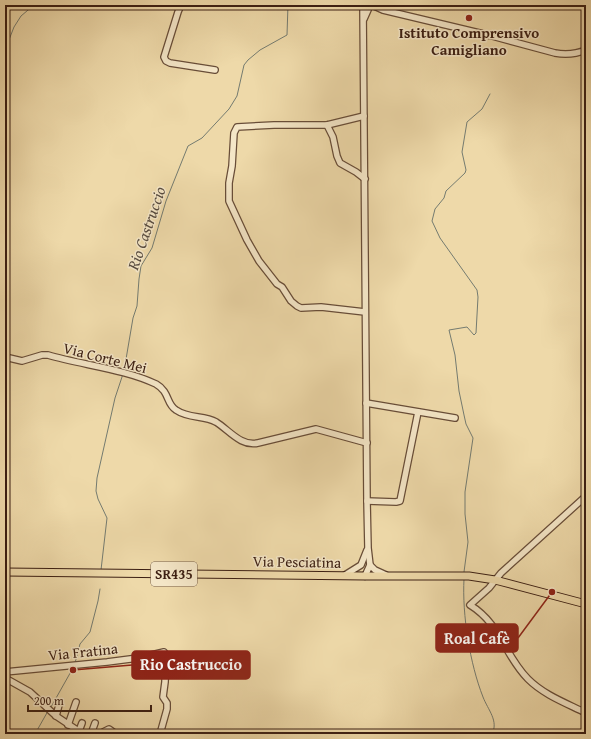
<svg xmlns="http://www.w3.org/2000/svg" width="591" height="739" font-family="'Gentium Book Plus',serif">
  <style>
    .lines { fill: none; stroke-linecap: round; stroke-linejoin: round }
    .stream { stroke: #747b70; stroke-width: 1 }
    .minor-casing { stroke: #684d38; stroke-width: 8 }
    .major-casing { stroke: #3b1e12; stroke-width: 9 }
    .minor { stroke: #f4e6c7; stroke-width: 5.5 }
    .major { stroke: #eed9a9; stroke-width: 7 }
    .poi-dot { fill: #8f2418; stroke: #f4e6c7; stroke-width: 1.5 }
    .labels { text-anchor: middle; stroke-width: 3; stroke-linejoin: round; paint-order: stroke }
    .shield { fill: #f4e6c7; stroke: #725a48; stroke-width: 1 }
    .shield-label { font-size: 14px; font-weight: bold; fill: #3b1e12 }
    .poi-label { font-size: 15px; font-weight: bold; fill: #3b1e12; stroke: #f4e6c7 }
    .street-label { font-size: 15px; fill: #3b1e12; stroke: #f4e6c7 }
    .water-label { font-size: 16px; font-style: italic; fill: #584c41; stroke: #f4e6c7 }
    .leader { fill: none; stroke: #8f2418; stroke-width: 1.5 }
    .callout-dot { fill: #8f2418; stroke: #f4e6c7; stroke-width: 1.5 }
    .callout { fill: #8f2418; stroke: #8f2418; stroke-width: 1.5 }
    .callout-label { font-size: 16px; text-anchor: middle; font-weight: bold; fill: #fff }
  </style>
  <rect width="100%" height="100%" fill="#eed9a9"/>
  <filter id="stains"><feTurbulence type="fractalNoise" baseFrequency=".005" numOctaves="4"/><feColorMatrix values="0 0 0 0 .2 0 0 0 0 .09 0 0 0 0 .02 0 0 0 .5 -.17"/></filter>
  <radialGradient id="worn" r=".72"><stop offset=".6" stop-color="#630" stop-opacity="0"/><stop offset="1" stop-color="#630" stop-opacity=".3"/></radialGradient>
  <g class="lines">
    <g class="stream">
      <path d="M5,50l9,-23 7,-11 13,-11"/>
      <path d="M124,371l9,-53 4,-12 2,-27 2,-13 11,-18 14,-47 22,-55 14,-8 27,-29 8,-13 7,-31 4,-5 12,-10 27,-15 1,-30"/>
      <path d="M101,570l6,-52 -9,-19 -2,-8 1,-13 18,-80 8,-24"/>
      <path d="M464,572l4,-30 -3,-28v-22l8,-54 -7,-14 -2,-9 -5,-24 -4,-36 -6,-25 18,-3 7,8 2,-2 2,-36 -1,-7 -37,-52 -8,-17 3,-12 9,-11 2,-7 19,-18 1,-3 -4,-18 5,-30 15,-13 8,-15"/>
      <path d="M464,579c-2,36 6,85 19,118 5,13 16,24 9,37"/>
      <path d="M75,663l5,-19 10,-12 8,-31 2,-12"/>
      <path d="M51,707l22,-39"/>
      <path d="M35,734l13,-23"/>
    </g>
    <defs>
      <g id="minor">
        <path d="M181,5l-3,7 -14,45 2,4 4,2 45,7"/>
        <path d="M372,5l11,5 109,26 63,17c11,2 21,1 31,-3"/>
        <path d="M363,6l4,495 1,47 2,17 -5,11"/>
        <path d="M364,19l4,-9"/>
        <path d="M364,116l-37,9h-53l-37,2 -3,6 -2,33 -3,17v18l18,39 12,21 18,23 5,3 9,14 6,5 4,2 20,-1 44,5"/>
        <path d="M327,125l6,12 4,19 3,7 16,9 9,7"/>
        <path d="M5,357l17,4 20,-6h6c34,10 77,14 108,29 14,8 10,20 20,26 13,9 28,5 40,12 13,8 25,25 42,21l58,-14 51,14"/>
        <path d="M366,403l89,15"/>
        <path d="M586,496l-85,77 -12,15 -19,17c31,19 34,50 58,74 16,16 38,24 58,34"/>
        <path d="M367,501l29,1 4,-1 18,-89"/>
        <path d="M370,565l5,5 11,5"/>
        <path d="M345,575l16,-10 6,-15"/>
        <path d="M5,672l102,-10 31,-4 26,-6 2,3 -1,27 -2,15 4,6v6l-7,25"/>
        <path d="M5,678l25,14 26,24 27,18"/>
        <path d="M56,716l3,-11"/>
        <path d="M68,725l8,-23"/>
        <path d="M79,731l3,-8"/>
        <path d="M91,734l4,-11"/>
        <path d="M102,734l1,-2 6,-3 7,5"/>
      </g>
      <path id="major" d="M5,572l360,4h104l26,4 91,24"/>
    </defs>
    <use href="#minor" class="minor-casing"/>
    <use href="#major" class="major-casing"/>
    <use href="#minor" class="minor"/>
    <use href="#major" class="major"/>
  </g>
  <circle class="poi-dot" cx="469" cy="18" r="4"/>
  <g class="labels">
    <rect class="shield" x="151" y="562" width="46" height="24" rx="3"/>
    <g class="shield-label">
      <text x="174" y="579">SR435</text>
    </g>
    <g class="poi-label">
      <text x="469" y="38">Istituto Comprensivo<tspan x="469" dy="17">Camigliano</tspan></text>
    </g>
    <g class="street-label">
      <text transform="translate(105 358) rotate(14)" y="5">Via Corte Mei</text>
      <text transform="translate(297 562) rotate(1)" y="5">Via Pesciatina</text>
      <text transform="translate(83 652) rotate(-6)" y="5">Via Fratina</text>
    </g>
    <g class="water-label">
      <text transform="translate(146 228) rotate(-71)" y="6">Rio Castruccio</text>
    </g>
  </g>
  <path class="leader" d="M552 592L518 638M73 670L132 665"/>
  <g class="callout-dot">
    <circle cx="552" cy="592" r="4"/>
    <circle cx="73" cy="670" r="4"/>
  </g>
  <g class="callout">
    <rect x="436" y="624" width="82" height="28" rx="4"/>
    <rect x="132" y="651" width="118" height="28" rx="4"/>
  </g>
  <g class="callout-label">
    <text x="477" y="644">Roal Cafè</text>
    <text x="191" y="670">Rio Castruccio</text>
  </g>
  <rect width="591" height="739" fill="none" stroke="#eed9a9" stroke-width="20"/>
  <rect x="6" y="6" width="579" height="727" fill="none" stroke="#3b1e12" stroke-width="2"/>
  <rect x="10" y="10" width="571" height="719" fill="none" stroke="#3b1e12"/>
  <path d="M28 705v6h123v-6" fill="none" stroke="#3b1e12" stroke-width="2"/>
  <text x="34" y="705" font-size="12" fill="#3b1e12" stroke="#f4e6c7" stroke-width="3" paint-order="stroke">200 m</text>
  <rect width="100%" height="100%" filter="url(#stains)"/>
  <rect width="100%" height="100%" fill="url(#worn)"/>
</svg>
